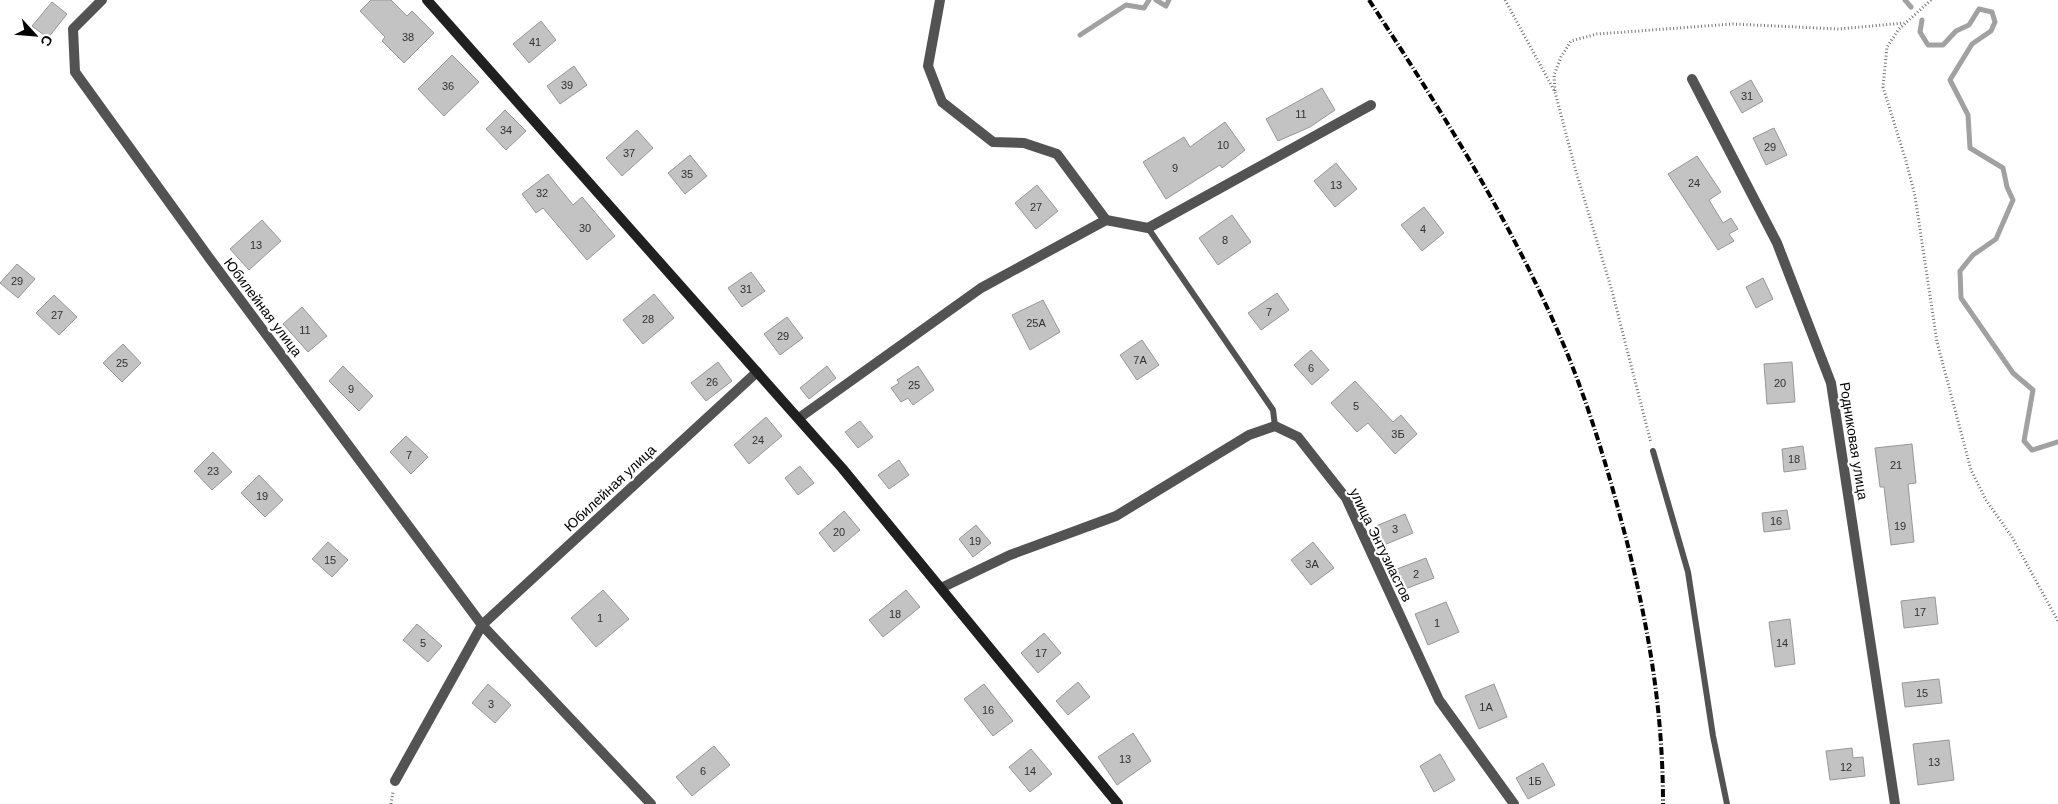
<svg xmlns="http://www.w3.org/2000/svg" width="2058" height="804" font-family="Helvetica,sans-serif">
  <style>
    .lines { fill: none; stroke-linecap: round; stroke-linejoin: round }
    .stream { stroke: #a1a1a1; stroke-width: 5 }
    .building { fill: #c3c3c3; stroke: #979797 }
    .path { stroke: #757575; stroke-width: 3; stroke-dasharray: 1 2.5; stroke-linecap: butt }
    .lane { stroke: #535353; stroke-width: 6 }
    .street { stroke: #535353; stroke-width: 10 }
    .secondary { stroke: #202020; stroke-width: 10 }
    .rail { stroke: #000; stroke-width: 4; stroke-dasharray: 8 2.5 1 2.5; stroke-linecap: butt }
    .labels { text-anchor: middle; stroke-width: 4.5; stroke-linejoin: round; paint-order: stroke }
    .number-label { font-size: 11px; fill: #313131 }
    .street-label { font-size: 14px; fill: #000; stroke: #fff }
  </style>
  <rect width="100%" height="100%" fill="#fff"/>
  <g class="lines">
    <g class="stream">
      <path d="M1156,0l10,6 3,-6"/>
      <path d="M1905,0l6,7"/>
      <path d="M1922,20l-2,12 8,13h15l13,-14 13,-6 10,-16 13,3 3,10 -4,9 -19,13 -22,36 18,35 2,33 33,20 4,19 6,13 -17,39 -23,16 -13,16 1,27 52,75 20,17 -9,51 8,9 26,-8"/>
      <path d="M1080,35l46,-30 18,3 5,-8"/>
    </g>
  </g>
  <g class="building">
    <path d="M371,0h20l16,16 5,-5 22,22 -30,30 -22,-22 3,-4 -25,-26z"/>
    <path d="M52,2l15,12 -19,24 -16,-12z"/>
    <path d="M541,21l15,19 -27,23 -16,-19z"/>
    <path d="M452,55l27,27 -35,34 -26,-27z"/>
    <path d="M574,66l13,19 -27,19 -13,-18z"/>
    <path d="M1751,80l12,21 -21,12 -12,-21z"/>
    <path d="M1322,88l13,22 -25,17 -32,14 -12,-22z"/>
    <path d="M505,110l21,21 -20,19 -20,-21z"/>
    <path d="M1225,122l20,28 -23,18 -2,-3 -54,34 -23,-37 41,-25 6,10z"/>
    <path d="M1774,128l13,27 -21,10 -13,-27z"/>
    <path d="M637,130l16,18 -31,28 -16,-18z"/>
    <path d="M690,155l17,21 -22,18 -17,-21z"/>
    <path d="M1697,156l24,36 -12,8 14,23 8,-5 7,11 -9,5 5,7 -16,9 -50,-76z"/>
    <path d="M1336,163l21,26 -22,18 -21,-26z"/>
    <path d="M548,174l25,31 9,-8 33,39 -28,24 -44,-52 -7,5 -14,-19z"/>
    <path d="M1037,185l21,26 -22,18 -21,-26z"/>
    <path d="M1424,207l20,26 -22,18 -21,-26z"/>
    <path d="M1232,215l19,27 -33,23 -19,-27z"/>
    <path d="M262,220l19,21 -32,29 -19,-21z"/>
    <path d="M17,264l18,15 -17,19 -18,-15z"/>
    <path d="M751,272l14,19 -23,16 -14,-19z"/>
    <path d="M1763,278l10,21 -17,9 -10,-21z"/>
    <path d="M1277,293l12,17 -28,20 -13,-17z"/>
    <path d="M654,294l20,24 -31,26 -20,-24z"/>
    <path d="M54,295l23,22 -18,18 -23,-22z"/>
    <path d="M1043,300l17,32 -30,18 -18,-35z"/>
    <path d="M302,307l25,29 -19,16 -25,-28z"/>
    <path d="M787,317l16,21 -23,17 -16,-21z"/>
    <path d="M1142,340l17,25 -22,15 -17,-25z"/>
    <path d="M123,344l18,19 -19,19 -19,-19z"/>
    <path d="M1311,350l18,20 -17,15 -18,-20z"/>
    <path d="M718,362l14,19 -26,20 -15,-18z"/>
    <path d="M1792,362l3,40 -28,2 -3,-40z"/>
    <path d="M343,366l30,30 -14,15 -30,-30z"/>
    <path d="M827,366l9,12 -27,21 -9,-11z"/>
    <path d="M918,366l16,24 -21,15 -5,-7 -7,4 -10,-14 8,-5 -2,-3z"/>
    <path d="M1355,381l38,41 8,-7 16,19 -22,20 -27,-31 -11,9 -26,-29z"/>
    <path d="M766,417l16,19 -33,28 -15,-19z"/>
    <path d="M860,421l13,16 -15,11 -13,-16z"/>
    <path d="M406,436l22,21 -17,17 -21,-22z"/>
    <path d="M1912,444l4,39 -8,1 6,58 -23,3 -7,-58h-4l-5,-39z"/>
    <path d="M1803,446l3,23 -22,3 -2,-23z"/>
    <path d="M213,452l19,20 -20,18 -18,-19z"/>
    <path d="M899,460l10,15 -20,14 -11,-14z"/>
    <path d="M800,466l14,17 -16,12 -13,-17z"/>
    <path d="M259,475l24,25 -18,17 -24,-24z"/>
    <path d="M1787,510l3,19 -26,3 -2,-19z"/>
    <path d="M844,511l16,19 -26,22 -15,-19z"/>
    <path d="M1405,514l8,19 -29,12 -8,-19z"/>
    <path d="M976,525l15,18 -18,14 -14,-18z"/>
    <path d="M328,542l20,18 -16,17 -20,-18z"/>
    <path d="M1313,542l21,26 -23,17 -20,-25z"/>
    <path d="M1426,558l8,20 -29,11 -8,-20z"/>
    <path d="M603,590l26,29 -33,28 -25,-29z"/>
    <path d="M906,590l14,17 -37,30 -14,-17z"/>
    <path d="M1935,597l3,27 -34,4 -3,-27z"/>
    <path d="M1446,602l13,30 -31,13 -13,-31z"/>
    <path d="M1790,619l5,45 -20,3 -6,-45z"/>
    <path d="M417,624l25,22 -14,16 -25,-22z"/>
    <path d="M1044,633l17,20 -23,20 -17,-20z"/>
    <path d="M1939,679l3,24 -37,4 -3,-24z"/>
    <path d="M1078,682l12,15 -22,18 -12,-14z"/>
    <path d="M488,684l23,21 -16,18 -23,-20z"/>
    <path d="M984,684l29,37 -20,15 -29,-37z"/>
    <path d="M1494,684l13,33 -28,12 -14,-33z"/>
    <path d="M1133,733l18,28 -34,24 -19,-28z"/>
    <path d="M1949,740l5,40 -36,5 -5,-41z"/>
    <path d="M714,746l16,19 -38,31 -16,-19z"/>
    <path d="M1852,748l1,10 10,-1 2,19 -35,4 -4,-29z"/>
    <path d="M1031,749l21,25 -22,18 -21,-25z"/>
    <path d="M1440,754l15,26 -21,12 -14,-26z"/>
    <path d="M1543,763l12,22 -27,14 -12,-21z"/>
  </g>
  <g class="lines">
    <g class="path">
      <path d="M1505,0l50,92 20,76 37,123 39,152"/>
      <path d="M1931,0l-32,29 -12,18 -4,40 23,74 9,35 22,146 34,128 15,30 26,37 46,84"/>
      <path d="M1555,91l-1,-16 7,-18 10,-16 26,-7 136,-10 106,5 65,-6"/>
      <path d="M391,804l2,-12"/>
    </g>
    <g class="lane">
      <path d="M1148,228l125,182 2,16"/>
      <path d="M1653,451l35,121 25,164 14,68"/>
    </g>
    <g class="street">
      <path d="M102,0l-29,29 2,43 135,187 272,366 169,179"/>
      <path d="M940,0l-12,66 14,36 51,40 31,1 33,11 49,66"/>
      <path d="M1692,79l85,164 54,140 64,421"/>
      <path d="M799,418l182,-130 125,-68 42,8 223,-123"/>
      <path d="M941,588l69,-33 106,-39 133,-81 26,-9 23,11 48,61 93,202 75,104"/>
      <path d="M395,781l87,-156 275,-253"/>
    </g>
    <path class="secondary" d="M427,0l415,468 276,336"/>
    <path class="rail" d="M1369,0c70,107 139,216 190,334 30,69 51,142 70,216 21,86 34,164 34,254"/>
  </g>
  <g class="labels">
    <g class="number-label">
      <text x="408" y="41">38</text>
      <text x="535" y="46">41</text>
      <text x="567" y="89">39</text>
      <text x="448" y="90">36</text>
      <text x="1747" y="100">31</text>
      <text x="1301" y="118">11</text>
      <text x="506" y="134">34</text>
      <text x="1223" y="149">10</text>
      <text x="1770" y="151">29</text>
      <text x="629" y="157">37</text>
      <text x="1175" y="172">9</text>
      <text x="687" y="178">35</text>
      <text x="1694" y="187">24</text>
      <text x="1336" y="189">13</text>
      <text x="542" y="197">32</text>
      <text x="1036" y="211">27</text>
      <text x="585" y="232">30</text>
      <text x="1423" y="233">4</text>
      <text x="1225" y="244">8</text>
      <text x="256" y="249">13</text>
      <text x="17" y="285">29</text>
      <text x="746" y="293">31</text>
      <text x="1269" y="316">7</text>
      <text x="57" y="319">27</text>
      <text x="648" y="323">28</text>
      <text x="1036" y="327">25А</text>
      <text x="305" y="334">11</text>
      <text x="783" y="340">29</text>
      <text x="1140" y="364">7А</text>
      <text x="122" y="367">25</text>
      <text x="1311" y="372">6</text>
      <text x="712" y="386">26</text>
      <text x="1780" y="387">20</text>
      <text x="914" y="389">25</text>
      <text x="351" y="393">9</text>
      <text x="1356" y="410">5</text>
      <text x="1398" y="438">3Б</text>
      <text x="758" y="444">24</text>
      <text x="409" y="459">7</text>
      <text x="1794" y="463">18</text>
      <text x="1896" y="469">21</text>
      <text x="213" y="475">23</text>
      <text x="262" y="500">19</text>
      <text x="1776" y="525">16</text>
      <text x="1900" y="530">19</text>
      <text x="1395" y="533">3</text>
      <text x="839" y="536">20</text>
      <text x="975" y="545">19</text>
      <text x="330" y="564">15</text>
      <text x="1312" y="568">3А</text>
      <text x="1416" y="578">2</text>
      <text x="1920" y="616">17</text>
      <text x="895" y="618">18</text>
      <text x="600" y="622">1</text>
      <text x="1437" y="627">1</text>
      <text x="423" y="647">5</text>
      <text x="1782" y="647">14</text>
      <text x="1041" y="657">17</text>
      <text x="1922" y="697">15</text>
      <text x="491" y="708">3</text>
      <text x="1486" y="711">1А</text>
      <text x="988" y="714">16</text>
      <text x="1125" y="763">13</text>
      <text x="1934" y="766">13</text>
      <text x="1846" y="771">12</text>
      <text x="703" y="775">6</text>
      <text x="1030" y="775">14</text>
      <text x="1535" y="785">1Б</text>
    </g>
    <g class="street-label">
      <text transform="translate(263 307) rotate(53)" y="5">Юбилейная улица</text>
      <text transform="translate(1854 441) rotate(81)" y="5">Родниковая улица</text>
      <text transform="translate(610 488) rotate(-43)" y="5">Юбилейная улица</text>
      <text transform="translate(1381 545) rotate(64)" y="5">улица Энтузиастов</text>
    </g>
  </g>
  <g transform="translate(35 35) rotate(116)" stroke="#ffffff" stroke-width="4" paint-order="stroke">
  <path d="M0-4L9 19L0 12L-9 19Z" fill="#000000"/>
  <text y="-8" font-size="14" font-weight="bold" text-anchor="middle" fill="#000000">С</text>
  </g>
</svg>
